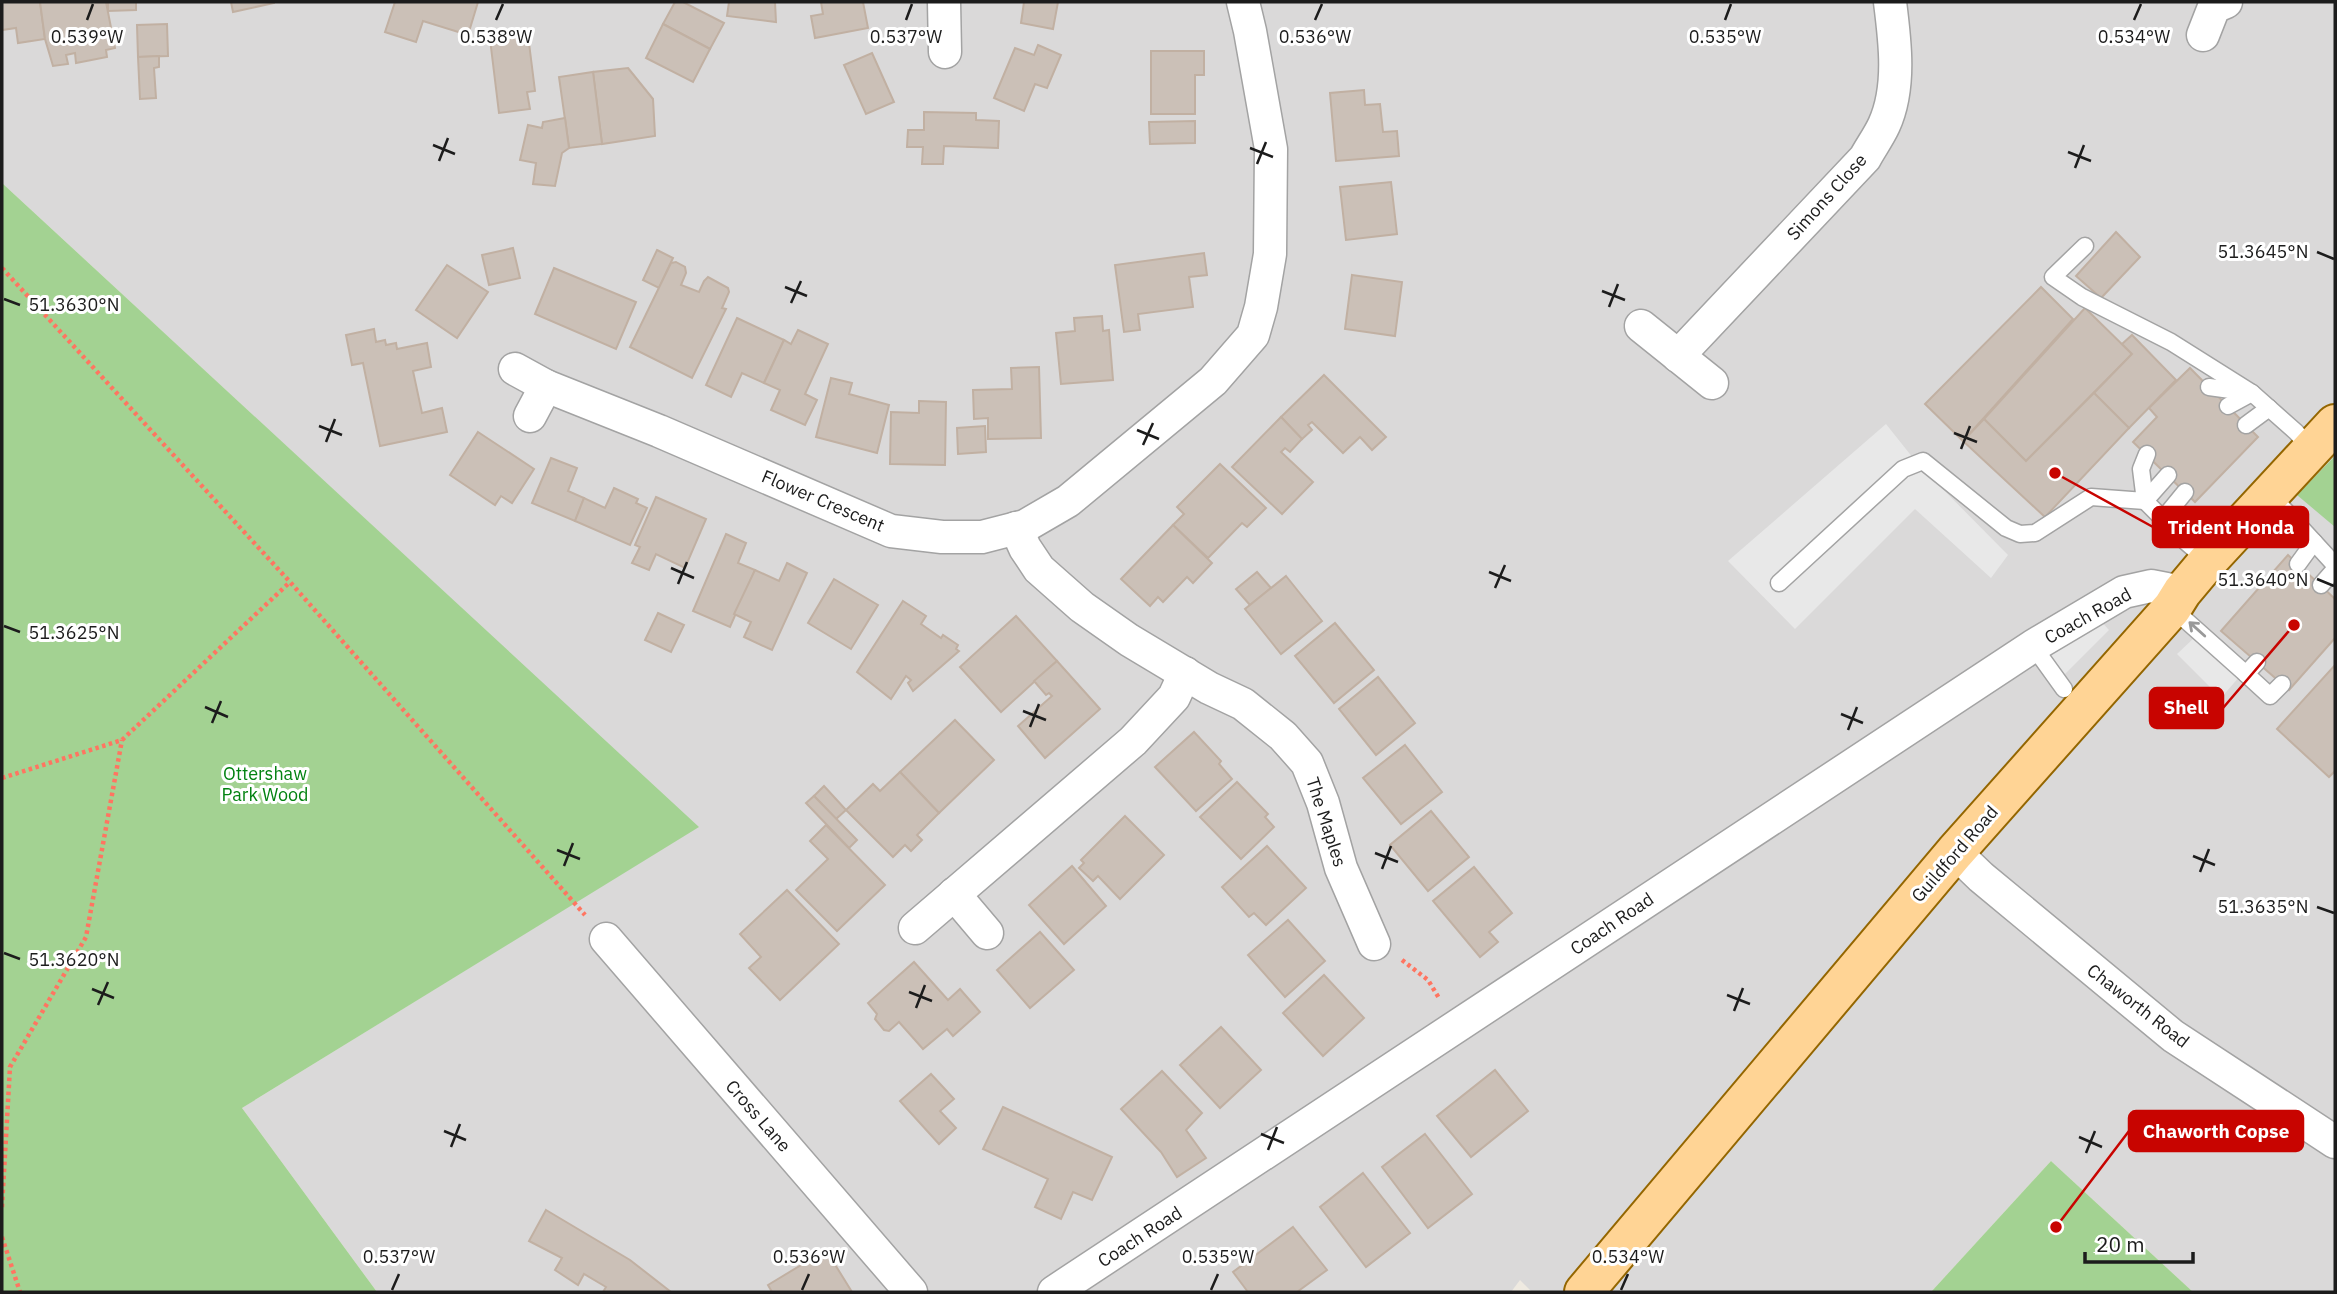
<svg xmlns="http://www.w3.org/2000/svg" width="2337" height="1294" font-family="'IBM Plex Sans',sans-serif">
  <style>
    .residential { fill: #dad9d9 }
    .forest { fill: #a3d292 }
    .parking { fill: #e8e8e8 }
    .building { fill: #cbc0b7; stroke: #c1b0a2; stroke-width: 2 }
    .lines { fill: none; stroke-linecap: round; stroke-linejoin: round }
    .lane-casing { stroke: #a3a3a3; stroke-width: 19 }
    .street-casing { stroke: #a3a3a3; stroke-width: 35 }
    .primary-casing { stroke: #946600; stroke-width: 42 }
    .path { stroke: #ff7561; stroke-width: 4.5; stroke-dasharray: 3.5 3.5; stroke-linecap: butt }
    .lane { stroke: #fff; stroke-width: 16 }
    .street { stroke: #fff; stroke-width: 32 }
    .primary { stroke: #ffd495; stroke-width: 38 }
    .oneway { stroke: #999 }
    .ticks { fill: none; stroke: #1c1c1c; stroke-width: 2.5 }
    .labels { text-anchor: middle; stroke-width: 6; stroke-linejoin: round; paint-order: stroke }
    .street-label { font-size: 18px; fill: #1c1c1c; stroke: #fff }
    .park-label { font-size: 18px; fill: #028210; stroke: #fff }
    .ticks-label { font-size: 18px; text-anchor: middle; fill: #1c1c1c; stroke: #fff; stroke-width: 6; stroke-linejoin: round; paint-order: stroke }
    .leader { fill: none; stroke: #c80400; stroke-width: 2.5 }
    .callout-dot { fill: #c80400; stroke: #fff; stroke-width: 2.5 }
    .callout { fill: #c80400; stroke: #c80400; stroke-width: 2.5 }
    .callout-label { font-size: 19px; text-anchor: middle; font-weight: bold; fill: #fff }
  </style>
  <rect width="100%" height="100%" fill="#efeae1"/>
  <path class="residential" d="M2,2h2333v1290h-142l-142,-131 -120,131h-399l-12,-12 -9,12h-1134l-135,-184 456,-281 -696,-644z"/>
  <g class="forest">
    <path d="M2,183l697,644 -457,281 135,184h-375z"/>
    <path d="M2335,456v71l-38,-32z"/>
    <path d="M2051,1161l142,131h-262z"/>
  </g>
  <g class="parking">
    <path d="M1886,424l31,39 91,92 -17,23 -76,-69 -120,120 -67,-68z"/>
    <path d="M2100,620l9,10 -51,51 -18,-24z"/>
    <path d="M2196,636l44,40 -19,22 -44,-44z"/>
  </g>
  <g class="building">
    <path d="M2,2h38l5,37 -27,4 -2,-15 -14,2z"/>
    <path d="M40,2h66l9,46 -9,2 1,7 -31,6 -1,-10 -9,2 2,9 -15,2 -8,-27z"/>
    <path d="M108,2h28v8l-28,1z"/>
    <path d="M231,2h43v1l-41,9z"/>
    <path d="M395,2h83l-10,33 -45,-14 -7,21 -31,-10z"/>
    <path d="M675,2h8l41,21 -14,26 -47,-25z"/>
    <path d="M729,2h46l1,20 -49,-6z"/>
    <path d="M821,2h42l5,26 -53,10 -4,-22 12,-2z"/>
    <path d="M1024,2h34l-5,27 -32,-6z"/>
    <path d="M167,24l1,32 -30,1 -1,-32z"/>
    <path d="M663,24l47,25 -17,33 -47,-24z"/>
    <path d="M528,35l7,56 -8,1 3,17 -31,4 -9,-74z"/>
    <path d="M1038,45l23,10 -14,33 -12,-4 -11,27 -30,-13 21,-50 19,7z"/>
    <path d="M1151,51h53v24h-9v39h-44z"/>
    <path d="M872,53l22,49 -28,12 -22,-49z"/>
    <path d="M159,56v11l-5,1 2,30 -16,1 -2,-42z"/>
    <path d="M628,68l25,31 2,37 -53,8 -9,-72z"/>
    <path d="M593,72l9,72 -33,4 -10,-71z"/>
    <path d="M1364,90l1,15 15,-1 3,28 14,-1 2,25 -63,5 -6,-68z"/>
    <path d="M924,112l52,1v7l23,1 -1,27 -54,-2 -1,18h-21l1,-17h-16l1,-17h16z"/>
    <path d="M565,118l4,30 -7,5 -7,33 -22,-2 3,-21 -16,-3 8,-35 14,3 1,-6z"/>
    <path d="M1195,121v22l-45,1 -1,-22z"/>
    <path d="M1391,182l6,52 -51,6 -6,-53z"/>
    <path d="M2116,232l24,25 -39,41 -25,-22z"/>
    <path d="M513,248l7,30 -31,7 -7,-30z"/>
    <path d="M657,250l16,8 -14,30 -16,-8z"/>
    <path d="M1204,253l3,22 -18,2 4,30 -55,7 2,16 -16,2 -9,-67z"/>
    <path d="M676,262l9,5 1,6 -5,12 18,7 5,-11 4,-4 20,11 1,4 -7,16 4,1 -34,69 -62,-31 41,-84z"/>
    <path d="M447,265l41,27 -31,46 -41,-28z"/>
    <path d="M554,268l82,34 -20,47 -81,-35z"/>
    <path d="M1352,275l50,7 -7,54 -50,-7z"/>
    <path d="M2041,287l32,32 -110,122 -38,-37z"/>
    <path d="M2085,308l47,46 -106,107 -42,-42z"/>
    <path d="M1102,316l1,15 6,-1 4,50 -52,4 -5,-51 19,-2 -1,-13z"/>
    <path d="M737,318l47,22 -20,43 -22,-10 -11,24 -25,-12z"/>
    <path d="M374,329l2,13 9,-2 1,5 10,-2 1,6 30,-6 4,24 -18,4 9,42 20,-5 5,24 -67,14 -17,-83 -11,2 -6,-30z"/>
    <path d="M798,330l30,14 -23,50 12,6 -12,25 -34,-15 9,-20 -16,-7 20,-43 7,4z"/>
    <path d="M2132,335l44,45 -47,48 -35,-35 38,-39 -10,-10z"/>
    <path d="M1039,367l2,71 -53,1v-21l-14,1 -1,-29 39,-1 -1,-21z"/>
    <path d="M2190,368l68,69 -63,65 -62,-60 24,-25 -8,-9z"/>
    <path d="M1324,375l62,62 -14,13 -12,-13 -17,16 -31,-31 -4,3 4,5 -10,9 -21,-22z"/>
    <path d="M831,378l21,5 -3,11 40,11 -12,48 -61,-16z"/>
    <path d="M2094,393l35,35 -84,89 -82,-76 21,-22 42,42z"/>
    <path d="M919,401l27,1 -1,63 -55,-1 1,-52 28,1z"/>
    <path d="M1281,417l21,22 -12,13 -5,-4 -4,4 32,30 -31,32 -50,-47z"/>
    <path d="M985,426l1,26 -28,2 -1,-26z"/>
    <path d="M478,432l56,37 -22,34 -11,-7 -6,9 -45,-30z"/>
    <path d="M551,458l26,10 -9,23 16,7 -9,23 -43,-18z"/>
    <path d="M1220,464l46,44 -19,19 -5,-4 -34,35 -35,-33 11,-11 -7,-7z"/>
    <path d="M614,488l24,11 -2,4 11,5 -17,37 -55,-24 9,-23 21,10z"/>
    <path d="M656,497l50,22 -21,49 -29,-14 -7,16 -17,-7 8,-16 -5,-2z"/>
    <path d="M1173,525l39,38 -19,20 -6,-6 -24,25 -5,-5 -8,9 -29,-27z"/>
    <path d="M726,534l20,9 -8,20 17,7 -25,57 -37,-16z"/>
    <path d="M2288,555l47,44v39l-46,52 -68,-59z"/>
    <path d="M787,563l20,10 -35,77 -28,-13 7,-15 -17,-8 21,-44 24,11z"/>
    <path d="M1257,572l14,16 -21,17 -14,-16z"/>
    <path d="M1286,576l36,45 -41,33 -36,-45z"/>
    <path d="M834,579l44,26 -27,44 -43,-26z"/>
    <path d="M903,601l23,15 -5,8 20,14 2,-3 15,10 -2,4 3,2 -46,40 -5,-8 3,-3 -5,-4 -15,23 -34,-27z"/>
    <path d="M658,613l26,12 -13,27 -26,-12z"/>
    <path d="M1016,616l41,45 -56,51 -41,-45z"/>
    <path d="M1335,623l39,47 -40,33 -39,-47z"/>
    <path d="M1057,661l43,48 -55,49 -27,-32 34,-30 -3,-3 -3,2 -12,-14z"/>
    <path d="M2335,665v106l-6,6 -52,-48z"/>
    <path d="M1378,677l37,46 -39,32 -37,-46z"/>
    <path d="M955,720l39,40 -55,53 -39,-41z"/>
    <path d="M1194,732l27,29 -2,3 13,15 -36,32 -41,-44z"/>
    <path d="M1405,745l37,47 -41,32 -38,-46z"/>
    <path d="M900,772l39,41 -22,22 5,5 -11,11 -6,-6 -12,12 -47,-47 27,-26 7,7z"/>
    <path d="M1237,782l31,32 -3,3 9,10 -33,32 -41,-42z"/>
    <path d="M824,786l22,24 -10,9 -22,-23z"/>
    <path d="M814,796l43,44 -8,8 -43,-45z"/>
    <path d="M1431,811l38,46 -41,34 -38,-46z"/>
    <path d="M1125,816l39,39 -44,44 -22,-23 -5,5 -14,-13 5,-5 -3,-3z"/>
    <path d="M826,825l59,60 -48,46 -41,-41 32,-31 -18,-18z"/>
    <path d="M1267,846l39,42 -40,37 -12,-12 -5,4 -27,-30z"/>
    <path d="M1072,866l34,40 -42,38 -35,-39z"/>
    <path d="M1474,867l38,46 -23,19 9,10 -18,15 -47,-56z"/>
    <path d="M787,890l52,54 -59,56 -31,-32 12,-11 -21,-23z"/>
    <path d="M1288,920l37,41 -40,36 -37,-42z"/>
    <path d="M1040,932l34,38 -44,38 -33,-38z"/>
    <path d="M914,962l34,38 12,-11 20,23 -27,24 -6,-7 -24,20 -24,-27 -10,9 -5,-1 -9,-11 2,-5 -9,-11z"/>
    <path d="M1324,975l40,43 -41,38 -40,-43z"/>
    <path d="M1221,1027l40,43 -41,38 -40,-43z"/>
    <path d="M1495,1070l33,41 -57,46 -34,-41z"/>
    <path d="M1162,1071l40,42 -16,17 20,28 -29,19 -16,-25 -40,-43z"/>
    <path d="M931,1074l23,25 -14,12 16,17 -17,16 -39,-43z"/>
    <path d="M1003,1107l109,50 -20,43 -19,-8 -12,27 -26,-12 13,-28 -65,-30z"/>
    <path d="M1425,1134l47,60 -44,34 -46,-61z"/>
    <path d="M1363,1173l47,60 -44,34 -46,-60z"/>
    <path d="M546,1210l84,50 41,32h-68l3,-5 -22,-13 -6,11 -23,-15 7,-12 -33,-17z"/>
    <path d="M1293,1227l34,43 -30,22h-49l-15,-20z"/>
    <path d="M826,1250l26,42h-80l-4,-7z"/>
  </g>
  <g class="lines">
    <defs>
      <g id="lane">
        <path d="M2085,246l-32,31 29,20 89,45 81,51"/>
        <path d="M2209,387l36,5"/>
        <path d="M2228,406l24,-13 44,39 16,18"/>
        <path d="M2246,425l23,-17"/>
        <path d="M2168,475l-23,26 41,41 22,19"/>
        <path d="M2270,494l65,71"/>
        <path d="M2163,519l22,-27"/>
        <path d="M2298,564l16,-22"/>
        <path d="M1779,583l124,-114 20,-8 83,67 14,6 15,-1 56,-36 54,4 -4,-32 6,-15"/>
        <path d="M2321,585l14,-16"/>
        <path d="M2172,608l74,66 11,-12"/>
        <path d="M2033,646l31,43"/>
        <path d="M2246,674l24,22 12,-12"/>
      </g>
      <g id="street">
        <path d="M944,2l1,50"/>
        <path d="M2203,35l11,-28 12,-5"/>
        <path d="M1641,326l71,57"/>
        <path d="M1678,356l187,-198c6,-11 14,-22 19,-33 17,-37 11,-84 6,-123"/>
        <path d="M515,369l31,17 -16,30"/>
        <path d="M546,386l113,45 232,100 51,6h40l43,-11 43,-25 145,-120 40,-46 8,-28 9,-53 1,-105 -21,-118 -7,-29"/>
        <path d="M1016,528l9,20 14,21 43,38 47,33 80,48 34,16 40,32 24,27 16,40 18,65 33,76"/>
        <path d="M1955,852l26,25 192,159 162,106"/>
        <path d="M954,894l33,39"/>
        <path d="M915,928l218,-187 41,-44 11,-24"/>
        <path d="M606,939l305,353"/>
        <path d="M1054,1292l979,-646 91,-54 27,-6 31,6"/>
      </g>
      <path id="primary" d="M1584,1292l371,-440 217,-244 10,-16 26,-31 127,-137"/>
    </defs>
    <use href="#lane" class="lane-casing"/>
    <use href="#street" class="street-casing"/>
    <use href="#primary" class="primary-casing"/>
    <g class="path">
      <path d="M2,268l288,314 295,333"/>
      <path d="M2,778l120,-38 168,-158"/>
      <path d="M1402,960l26,20 11,18"/>
      <path d="M2,1207l8,-140 76,-130 36,-197"/>
      <path d="M2,1237l18,55"/>
    </g>
    <use href="#lane" class="lane"/>
    <use href="#street" class="street"/>
    <use href="#primary" class="primary"/>
  </g>
  <defs><path id="oneway-shaft" d="M-6 0H5M1.5-3L5.5 0L1.5 3" fill="none" stroke-width="1.6" stroke-linecap="round" stroke-linejoin="round" transform="scale(1.75)"/></defs>
  <use class="oneway" href="#oneway-shaft" transform="translate(2197 629) rotate(-138)"/>
  <path class="ticks" d="M87,20l6,-16M496,20l7,-16M906,20l6,-16M1315,20l7,-16M1725,20l6,-16M2134,20l7,-16M433,145l22,9M1250,148l23,9M2068,152l23,9M439,161l9,-23M1257,164l9,-22M2075,168l9,-23M2317,252l17,7M785,287l22,9M1602,291l23,9M4,299l16,6M791,303l10,-22M1609,307l9,-23M319,426l23,9M1137,430l22,9M1954,433l23,9M326,442l9,-23M1143,445l10,-22M1961,449l9,-23M671,568l23,10M1489,572l22,9M2317,579l17,7M678,584l9,-22M1495,588l10,-23M4,626l16,6M205,707l23,10M1023,711l23,9M1841,714l22,9M212,723l9,-22M1030,727l9,-23M1848,730l9,-23M557,850l23,9M1375,853l23,9M2193,856l22,9M564,866l9,-23M1382,869l9,-23M2200,872l9,-23M2317,907l17,6M4,953l16,6M92,989l22,9M909,992l23,9M1727,995l23,9M98,1005l10,-23M916,1008l9,-23M1734,1011l9,-23M444,1131l22,9M1261,1134l23,9M2079,1137l23,10M451,1147l9,-23M1268,1150l9,-23M2086,1153l9,-22M392,1290l7,-16M802,1290l7,-16M1211,1290l7,-16M1621,1290l7,-16"/>
  <g class="labels">
    <g class="street-label">
      <text transform="translate(1827 197) rotate(-48)" y="6">Simons Close</text>
      <text transform="translate(823 501) rotate(23)" y="6">Flower Crescent</text>
      <text transform="translate(2088 616) rotate(-29)" y="6">Coach Road</text>
      <text transform="translate(1326 822) rotate(72)" y="6">The Maples</text>
      <text transform="translate(1955 854) rotate(-49)" y="6">Guildford Road</text>
      <text transform="translate(1612 924) rotate(-34)" y="6">Coach Road</text>
      <text transform="translate(2138 1006) rotate(38)" y="6">Chaworth Road</text>
      <text transform="translate(758 1116) rotate(49)" y="6">Cross Lane</text>
      <text transform="translate(1140 1237) rotate(-33)" y="6">Coach Road</text>
    </g>
    <g class="park-label">
      <text x="265" y="780">Ottershaw<tspan x="265" dy="21">Park Wood</tspan></text>
    </g>
  </g>
  <g class="ticks-label">
    <text x="87" y="43">0.539°W</text>
    <text x="496" y="43">0.538°W</text>
    <text x="906" y="43">0.537°W</text>
    <text x="1315" y="43">0.536°W</text>
    <text x="2134" y="43">0.534°W</text>
    <text x="1725" y="43">0.535°W</text>
    <text x="2263" y="258">51.3645°N</text>
    <text x="74" y="311">51.3630°N</text>
    <text x="2263" y="586">51.3640°N</text>
    <text x="74" y="639">51.3625°N</text>
    <text x="2263" y="913">51.3635°N</text>
    <text x="74" y="966">51.3620°N</text>
    <text x="399" y="1263">0.537°W</text>
    <text x="809" y="1263">0.536°W</text>
    <text x="1218" y="1263">0.535°W</text>
    <text x="1628" y="1263">0.534°W</text>
  </g>
  <path class="leader" d="M2055 473L2153 527M2294 625L2223 708M2056 1227L2129 1131"/>
  <g class="callout-dot">
    <circle cx="2055" cy="473" r="7"/>
    <circle cx="2294" cy="625" r="7"/>
    <circle cx="2056" cy="1227" r="7"/>
  </g>
  <g class="callout">
    <rect x="2153" y="507" width="155" height="40" rx="7"/>
    <rect x="2150" y="688" width="73" height="40" rx="7"/>
    <rect x="2129" y="1111" width="174" height="40" rx="7"/>
  </g>
  <g class="callout-label">
    <text x="2231" y="534">Trident Honda</text>
    <text x="2186" y="714">Shell</text>
    <text x="2216" y="1138">Chaworth Copse</text>
  </g>
  <rect width="2337" height="1294" fill="none" stroke="#1c1c1c" stroke-width="7"/>
  <path d="M2085 1252v10h108v-10" fill="none" stroke="#1c1c1c" stroke-width="3.5"/>
  <text x="2096" y="1252" font-size="21" fill="#1c1c1c" stroke="#ffffff" stroke-width="5" paint-order="stroke">20 m</text>
</svg>
